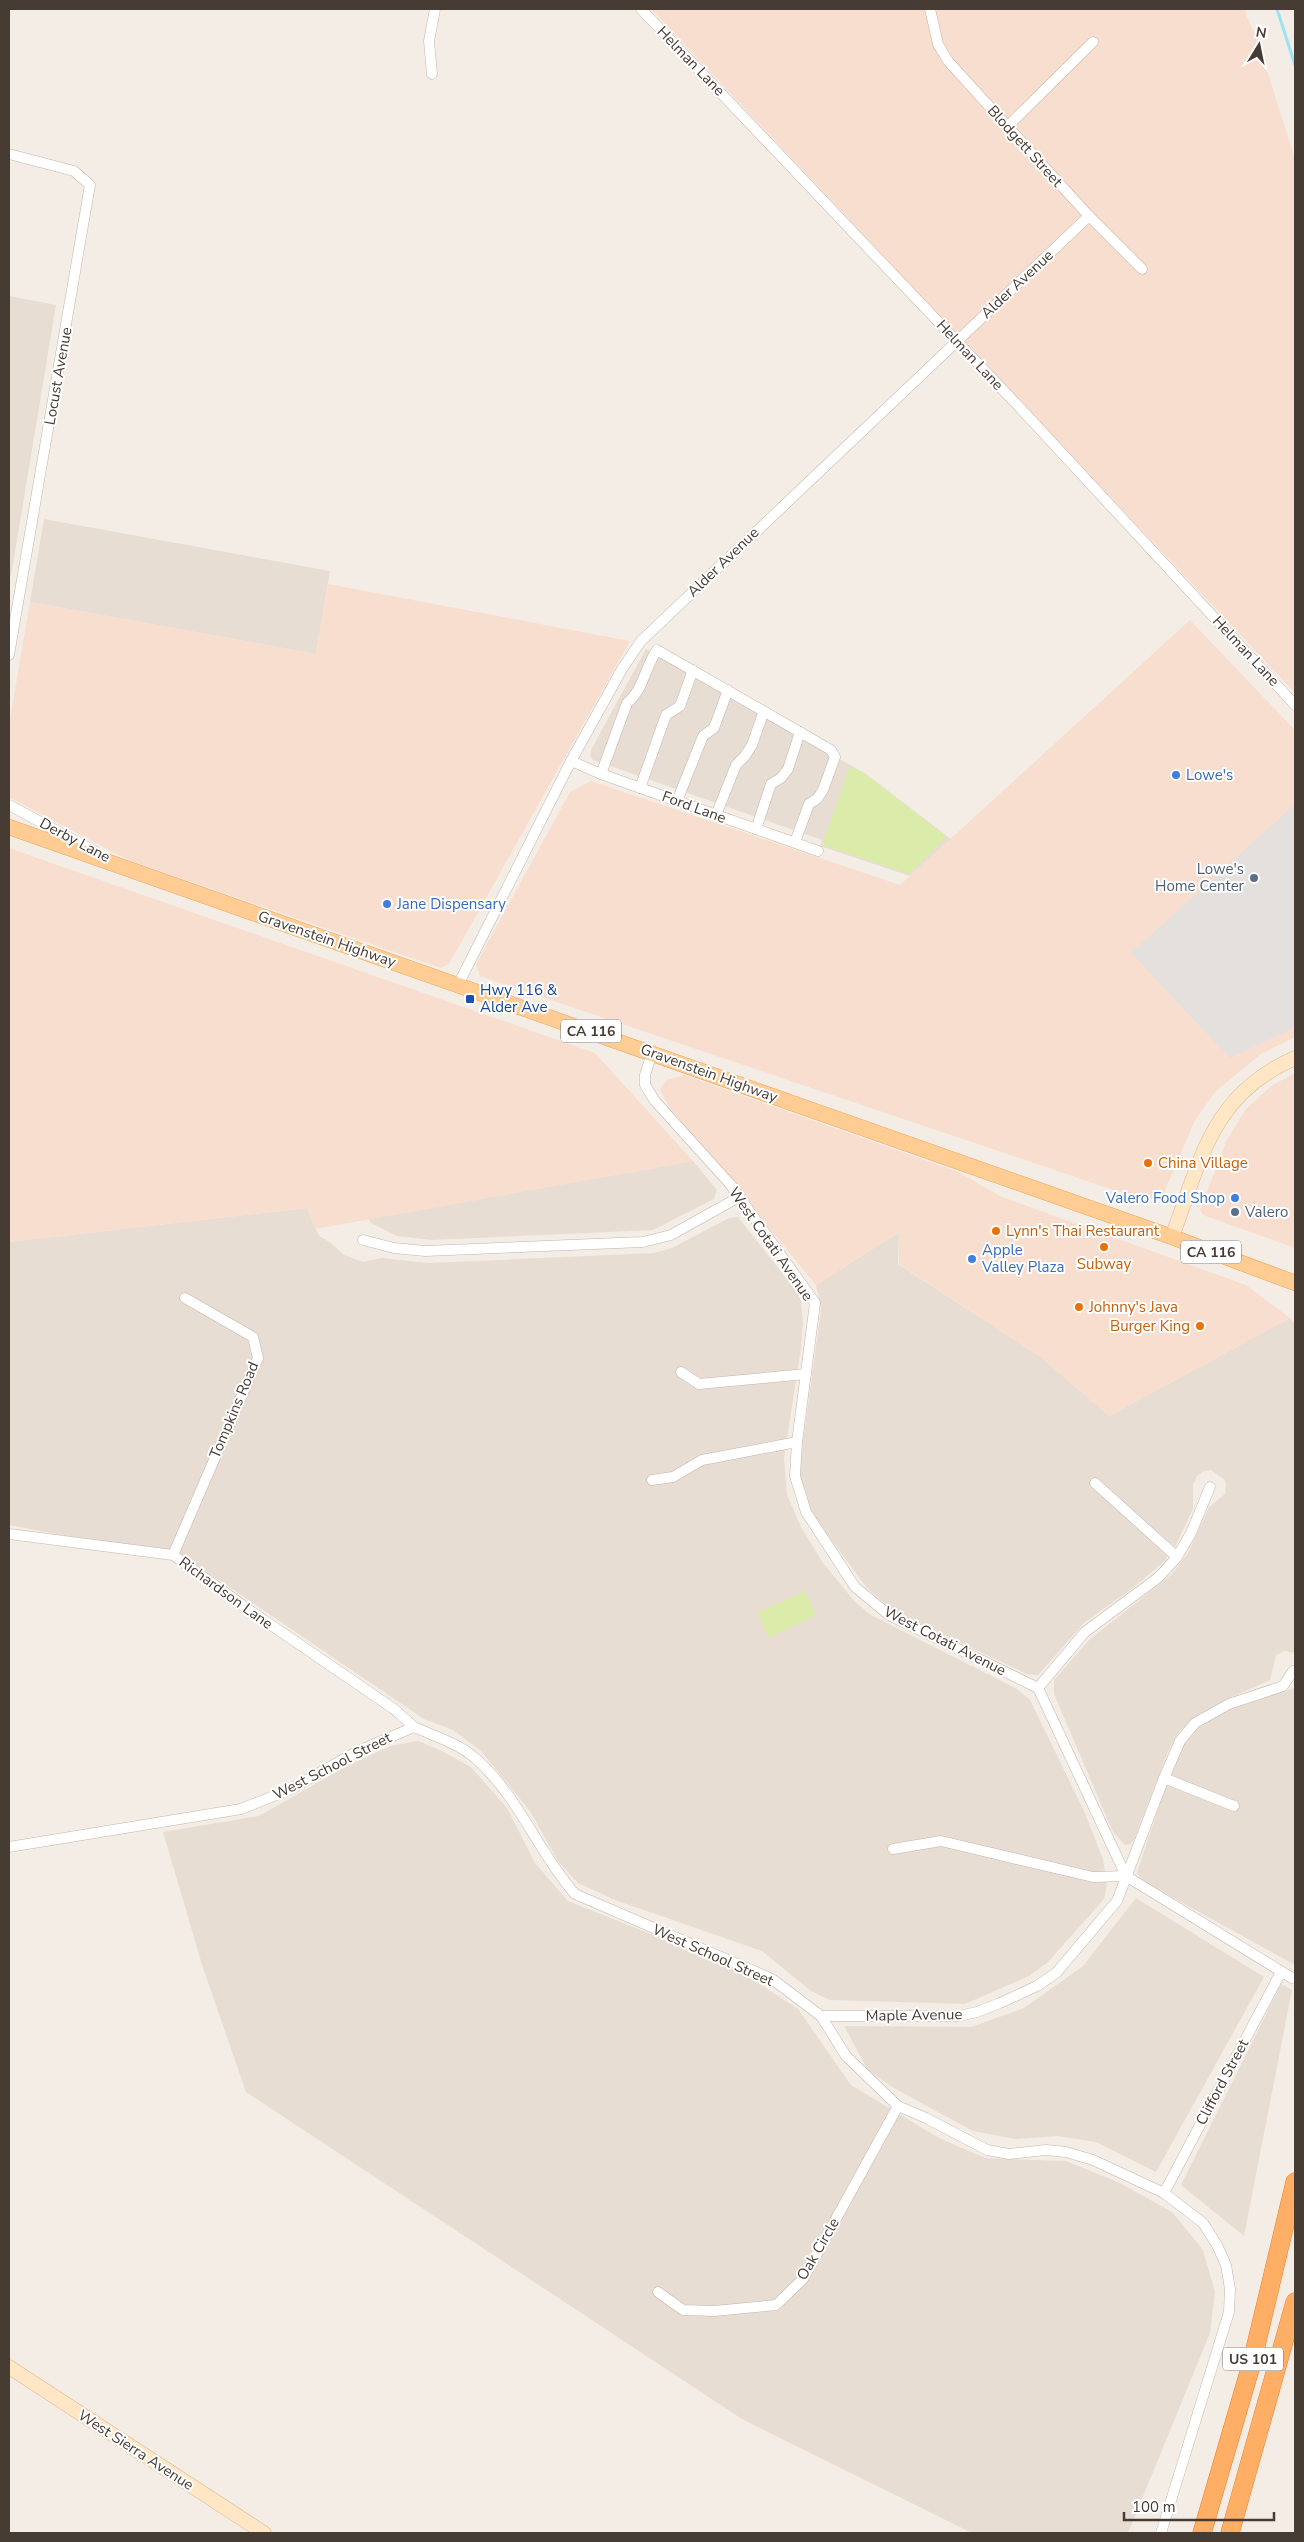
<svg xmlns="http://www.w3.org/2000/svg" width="1304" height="2542" font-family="'Nunito Sans',sans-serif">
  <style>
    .residential { fill: #e8ddd2 }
    .commercial { fill: #f8dece }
    .green { fill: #dbecaa }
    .parking { fill: #e4e0de }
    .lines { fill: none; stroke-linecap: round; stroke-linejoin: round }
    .stream { stroke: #9be2f6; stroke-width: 3 }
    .minor-casing { stroke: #c3b5aa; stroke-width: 11 }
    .secondary-casing { stroke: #dcba92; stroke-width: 15 }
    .primary-casing { stroke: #eea559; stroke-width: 16 }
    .motorway-casing { stroke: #eb7f28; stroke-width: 19 }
    .minor { stroke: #fff; stroke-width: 10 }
    .secondary { stroke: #ffe6c4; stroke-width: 14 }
    .primary { stroke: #ffcc93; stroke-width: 15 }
    .motorway { stroke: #ffaf65; stroke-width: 18 }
    .shop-dot { fill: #3f7fe0; stroke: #fff; stroke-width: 2 }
    .service-dot { fill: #5c6f8a; stroke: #fff; stroke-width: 2 }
    .transit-dot { fill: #1a4fb4; stroke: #fff; stroke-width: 2 }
    .food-dot { fill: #e8710a; stroke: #fff; stroke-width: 2 }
    .labels { text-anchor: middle; stroke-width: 4; stroke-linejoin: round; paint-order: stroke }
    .shield { fill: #fff; stroke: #7e7671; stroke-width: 1 }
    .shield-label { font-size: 14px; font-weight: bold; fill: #473c34 }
    .street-label { font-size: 15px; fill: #473c34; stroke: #fff }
    .shop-label { font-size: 15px; fill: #366cbe; stroke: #fff; text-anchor: start }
    .service-label { font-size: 15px; fill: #4e5e75; stroke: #fff; text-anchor: end }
    .transit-label { font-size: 15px; fill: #164399; stroke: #fff; text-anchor: start }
    .food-label { font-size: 15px; fill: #c56008; stroke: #fff; text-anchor: start }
  </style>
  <rect width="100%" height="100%" fill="#f4ede5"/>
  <g class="residential">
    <path d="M9,296l47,9 -45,271h-2z"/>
    <path d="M44,519l286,52 -14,83 -286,-52z"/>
    <path d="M646,649l220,125 85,65 -41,37 -90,-30 2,-6 -229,-80 -3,-5 2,-7z"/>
    <path d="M693,1161l24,29 -3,9 -61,31 -221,10 -35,-4 -26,-13 -2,-4z"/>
    <path d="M307,1208l12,28 12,7 13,12 19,7 18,-4 48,5 225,-10 18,-5 57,-30 9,-1 59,75 4,8 2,22 -2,26 -17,110 3,37 14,32 22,36 33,40 15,12 146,74 13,11 54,111 19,48 4,26 -3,14 -56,63 -19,14 -64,28 -135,-4 -19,-9 -49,-40 -147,-51 -37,-17 -20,-22 -28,-50 -49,-60 -28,-21 -29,-11 -245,-166 -91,-13 -79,-15v-283z"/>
    <path d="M899,1232l-1,32 143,93 68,59 181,-98 5,5v330l-10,-2 -9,4 -6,25 -45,20 -45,31 -11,18 -35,91 -4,4 -5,1 -12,-13 -59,-138v-14l35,-40 83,-66 16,-21 21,-46 16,-13 1,-10 -1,-4 -14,-10 -7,1 -7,5 -4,9v24l-18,38 -79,-68 -6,6 77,70 -1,5 -33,28 -48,34 -47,53 -11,-1 -134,-63 -26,-23 -61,-82 -8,-28 23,-168 -5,-25z"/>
    <path d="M1295,1688v277l-154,-85 -4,-8 30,-89 17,-40 10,-13 46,-27z"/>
    <path d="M418,1741l24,10 29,16 36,41 28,55 33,38 153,61 34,19 43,28 53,76 88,53 46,20 81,3 54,22 52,29 31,38 12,42 -5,41 -82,200h-156l-230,-114 -496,-327 -43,-124 -40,-136 96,-16 86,-49 45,-21z"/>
    <path d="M1136,1898l128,79 -108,195 -60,-30 -39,-6 -42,3 -42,-8 -81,-44 -24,-17 -24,-44 127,1 53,-19 59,-42z"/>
    <path d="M1281,1984l11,6 -48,246 -63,-51z"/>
  </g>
  <g class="commercial">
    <path d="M651,9h593l15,36 36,114v534z"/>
    <path d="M328,584l302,57 -181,323 -8,4 -313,-108 -119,-63v-72l21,-123 286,52z"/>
    <path d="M1190,620l105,110v307l-34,17 -45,37 -21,29 -32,75 -17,6 -666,-225 -4,-12 94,-172 21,-11 309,104z"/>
    <path d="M9,848l586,205 98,108 -378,68 -8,-21 -298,34z"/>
    <path d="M1295,1073v175l-92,-33 -3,-5 27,-70 18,-30 26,-24z"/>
    <path d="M684,1075l274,97 44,25 244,88 44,33 -181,98 -68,-59 -142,-93v-32l-83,53 -147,-178 -9,-18 7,-9z"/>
  </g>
  <g class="green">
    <path d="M850,766l14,7 83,64 -38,37 -87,-29z"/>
    <path d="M805,1591l11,24 -47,23 -12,-25z"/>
  </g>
  <path class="parking" d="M1295,804v223l-65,31 -99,-105z"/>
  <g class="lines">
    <path class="stream" d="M1277,9l18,56"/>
    <defs>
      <g id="minor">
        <path d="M641,9l381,401 273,295"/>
        <path d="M930,9l8,35 10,17 141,155 53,53"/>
        <path d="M432,74l-3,-33 6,-32"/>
        <path d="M1008,126l85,-84"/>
        <path d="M9,154l65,17 16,14 -81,470"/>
        <path d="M571,761l30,13 217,77"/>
        <path d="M601,774l26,-71c17,-14 18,-36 30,-53l174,100 4,7 -12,33 -6,9 -8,5 -14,38"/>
        <path d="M640,788l26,-73 14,-9 13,-36"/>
        <path d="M677,801l26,-65 11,-8 14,-38"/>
        <path d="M9,805l87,47"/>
        <path d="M716,815l20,-50 9,-9 7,-11 12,-34"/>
        <path d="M756,829l15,-45 10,-6 7,-9 12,-37"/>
        <path d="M458,985l113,-224 51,-92 19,-28 448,-425"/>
        <path d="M652,1053l-7,22v10l10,16 75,83 85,119 -18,139 -2,34 11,36 49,75 34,28 149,73 88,188 166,102"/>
        <path d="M363,1240l31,8 31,3 218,-9 28,-7 68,-38"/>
        <path d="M681,1372l18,12 107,-10"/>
        <path d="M652,1480l21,-3 29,-17 95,-18"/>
        <path d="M1095,1483l82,74"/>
        <path d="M9,1534l164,21 79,57 142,97 20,18"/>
        <path d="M173,1555l85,-197 -5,-21 -68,-39"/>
        <path d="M1038,1688l47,-56 74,-55 18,-20 14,-24 19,-46"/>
        <path d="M1164,1778l70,28"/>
        <path d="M9,1847l232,-38 50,-20 67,-38 56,-24c20,9 44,16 61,31 43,37 63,94 100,136l197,85 49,37 25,40 52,50 28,12 61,32 22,4 37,-4 20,2 27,8 71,33 39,30 14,22 9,20 4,24 -1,23 -68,221"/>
        <path d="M893,1849l48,-8 152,36 33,-1"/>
        <path d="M821,2016h138l18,-4 23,-9 37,-17 19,-13 61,-72 47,-123 16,-37 15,-18 34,-19 54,-18 10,-15"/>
        <path d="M1164,2193l117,-221"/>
        <path d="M658,2292l25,18 31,1 62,-6 27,-26 95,-173"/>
      </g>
      <g id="secondary">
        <path d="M1172,1237c29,-78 40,-143 123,-179"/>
        <path d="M9,2367l255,166"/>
      </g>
      <path id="primary" d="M9,827l1163,410 123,46"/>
      <g id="motorway">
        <path d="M1202,2533l50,-171 43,-180"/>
        <path d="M1230,2533l65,-231"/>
      </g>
    </defs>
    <use href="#minor" class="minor-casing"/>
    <use href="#secondary" class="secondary-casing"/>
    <use href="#primary" class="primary-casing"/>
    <use href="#motorway" class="motorway-casing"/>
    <use href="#minor" class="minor"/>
    <use href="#secondary" class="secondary"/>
    <use href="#primary" class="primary"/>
    <use href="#motorway" class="motorway"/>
  </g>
  <g class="shop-dot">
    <circle cx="1176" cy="775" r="5"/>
    <circle cx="387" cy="904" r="5"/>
    <circle cx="1235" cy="1198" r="5"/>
    <circle cx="972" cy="1259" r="5"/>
  </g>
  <g class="service-dot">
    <circle cx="1254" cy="878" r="5"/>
    <circle cx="1235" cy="1212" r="5"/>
  </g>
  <rect class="transit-dot" x="465" y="994" width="10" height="10" rx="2.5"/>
  <g class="food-dot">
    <circle cx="1148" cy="1163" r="5"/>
    <circle cx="996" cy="1231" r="5"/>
    <circle cx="1104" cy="1247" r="5"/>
    <circle cx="1079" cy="1307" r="5"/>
    <circle cx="1200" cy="1326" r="5"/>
  </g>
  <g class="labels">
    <g class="shield">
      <rect x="561" y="1019.5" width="60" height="23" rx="4"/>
      <rect x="1181" y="1240.5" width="60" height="23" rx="4"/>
      <rect x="1223" y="2347.5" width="60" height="23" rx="4"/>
    </g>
    <g class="shield-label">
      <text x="591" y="1036">CA 116</text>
      <text x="1211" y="1257">CA 116</text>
      <text x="1253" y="2364">US 101</text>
    </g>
    <g class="street-label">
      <text transform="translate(691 61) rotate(46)" y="5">Helman Lane</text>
      <text transform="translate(1025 146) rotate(48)" y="5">Blodgett Street</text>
      <text transform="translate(1017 284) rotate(-43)" y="5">Alder Avenue</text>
      <text transform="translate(970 355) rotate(47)" y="5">Helman Lane</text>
      <text transform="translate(58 376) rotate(-80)" y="5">Locust Avenue</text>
      <text transform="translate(723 562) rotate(-44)" y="5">Alder Avenue</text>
      <text transform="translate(1246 651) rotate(47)" y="5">Helman Lane</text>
      <text transform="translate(694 807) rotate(20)" y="5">Ford Lane</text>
      <text transform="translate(75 840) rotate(28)" y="5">Derby Lane</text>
      <text transform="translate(327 939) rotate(19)" y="5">Gravenstein Highway</text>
      <text transform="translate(709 1073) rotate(20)" y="5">Gravenstein Highway</text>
      <text transform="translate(771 1244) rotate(55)" y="5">West Cotati Avenue</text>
      <text transform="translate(234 1410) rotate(-67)" y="5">Tompkins Road</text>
      <text transform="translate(226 1593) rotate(36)" y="5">Richardson Lane</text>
      <text transform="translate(945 1641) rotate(27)" y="5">West Cotati Avenue</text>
      <text transform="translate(332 1766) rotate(-27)" y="5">West School Street</text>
      <text transform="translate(713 1955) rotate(24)" y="5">West School Street</text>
      <text transform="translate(914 2015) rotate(-1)" y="5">Maple Avenue</text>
      <text transform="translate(1222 2082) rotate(-62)" y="5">Clifford Street</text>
      <text transform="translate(818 2249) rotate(-60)" y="5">Oak Circle</text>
      <text transform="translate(136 2450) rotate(33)" y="5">West Sierra Avenue</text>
    </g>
    <g class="shop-label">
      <text x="1186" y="780">Lowe's</text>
      <text x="397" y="909">Jane Dispensary</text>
      <text x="1225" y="1203" text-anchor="end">Valero Food Shop</text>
      <text x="982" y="1255">Apple<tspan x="982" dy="17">Valley Plaza</tspan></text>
    </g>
    <g class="service-label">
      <text x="1244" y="874">Lowe's<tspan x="1244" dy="17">Home Center</tspan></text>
      <text x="1245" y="1217" text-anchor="start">Valero</text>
    </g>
    <g class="transit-label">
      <text x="480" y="995">Hwy 116 &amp;<tspan x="480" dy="17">Alder Ave</tspan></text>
    </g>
    <g class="food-label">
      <text x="1158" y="1168">China Village</text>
      <text x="1006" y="1236">Lynn's Thai Restaurant</text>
      <text x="1104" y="1269" text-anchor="middle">Subway</text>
      <text x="1089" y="1312">Johnny's Java</text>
      <text x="1190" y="1331" text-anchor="end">Burger King</text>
    </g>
  </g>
  <rect width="1304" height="2542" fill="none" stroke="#473c34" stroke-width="20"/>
  <g transform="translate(1259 45) rotate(10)" stroke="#ffffff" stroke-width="4" paint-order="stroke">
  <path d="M0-4L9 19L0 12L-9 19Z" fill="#473c34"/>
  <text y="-8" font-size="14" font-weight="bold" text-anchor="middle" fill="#473c34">N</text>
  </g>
  <path d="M1124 2512v8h150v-8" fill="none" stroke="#473c34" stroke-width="2.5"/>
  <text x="1132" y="2512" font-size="15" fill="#473c34" stroke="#ffffff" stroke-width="4" paint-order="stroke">100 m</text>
</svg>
